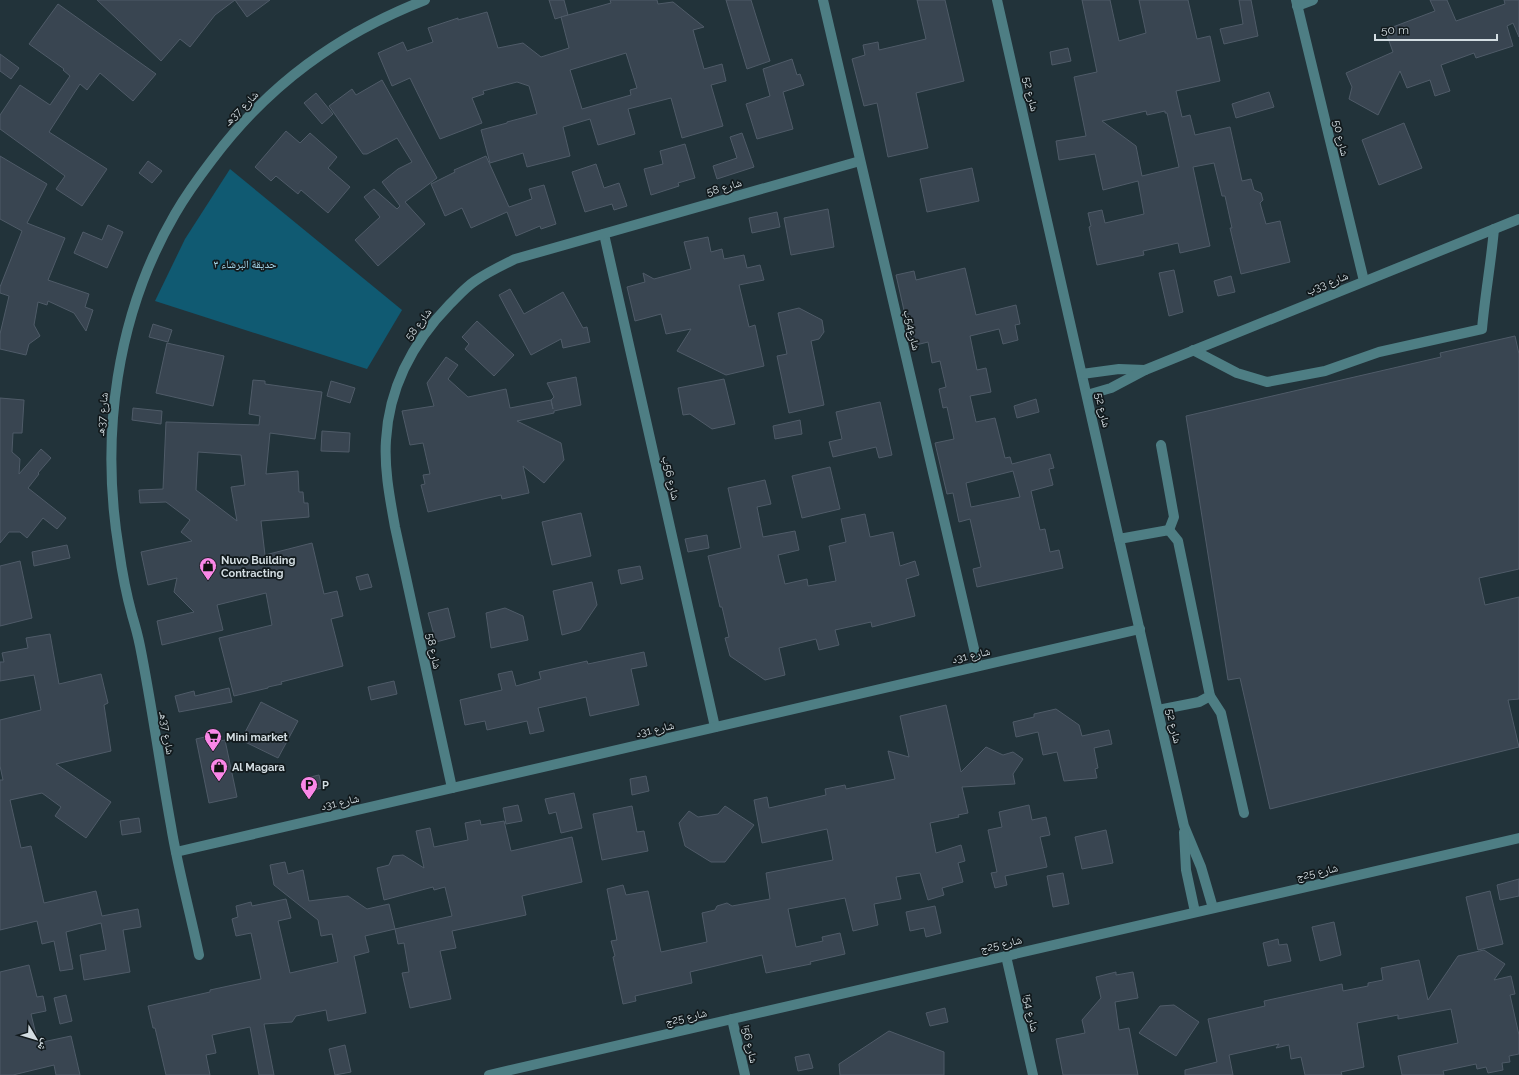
<svg xmlns="http://www.w3.org/2000/svg" width="1519" height="1075" font-family="Raleway,'Noto Naskh Arabic',sans-serif">
  <style>
    .green { fill: #105a72 }
    .building { fill: #394551; stroke: #4f5b68; fill-rule: evenodd }
    .lines { fill: none; stroke-linecap: round; stroke-linejoin: round }
    .minor { stroke: #4e7e84; stroke-width: 10 }
    .labels { text-anchor: middle; stroke-width: 3.5; stroke-linejoin: round; paint-order: stroke }
    .street-label { font-size: 11px; fill: #d3dde2; stroke: #121a1d }
    .park-label { font-size: 11px; fill: #aadcf1; stroke: #121a1d }
    .poi-label { font-size: 11px; font-weight: bold; fill: #d3dde2; stroke: #121a1d; text-anchor: start }
  </style>
  <rect width="100%" height="100%" fill="#22333a"/>
  <path class="green" d="M230,169l172,141 -35,59 -212,-68 30,-62z"/>
  <g class="building">
    <path d="M97,0h173l-23,17 -12,-17 -20,15 -25,32 -10,-8 -19,22z"/>
    <path d="M549,0h15l4,15 -13,4z"/>
    <path d="M610,0h47l1,4 15,-2 31,25 -11,3 11,39 18,-5 4,17 -15,4 12,41 -41,12 -11,-40 -43,11 7,25 -37,11 -8,-26 -27,8 7,29 -43,11 -4,-14 -33,10 -9,-33 26,-7v-1l30,-8 -8,-28 -12,-4 -34,9 1,3 -12,4 10,25 -42,16 -30,-61 -18,8 -14,-33 25,-11 4,9 26,-9 -5,-14 30,-10v2l29,-8 11,36 25,-5 18,14 28,-9 -8,-31 50,-14zM626,53l11,35 -7,2 1,5 -49,14 -12,-39z"/>
    <path d="M726,0h25l19,61 -23,8z"/>
    <path d="M917,0h28l19,81 -48,12 12,55 -40,9 -11,-54 -13,3 -12,-47 13,-4 -2,-10 15,-3 1,8 47,-11z"/>
    <path d="M1082,0h28l9,41 27,-8 -7,-33h49l9,39 13,-3 10,45 -44,10 6,26 8,-2 5,20 35,-8 12,54 9,-2 3,11 7,3 2,7 -3,3 6,21 14,-3 10,41 -49,12 -11,-46h2l-7,-32h-3l-8,-33 -21,4 17,79 -30,7 -2,-10 -35,8 1,4 -47,10 -8,-38 2,-1 -3,-13 14,-3 3,13 39,-9 -6,-33 -35,9 -8,-36 -36,6 -3,-19 30,-5 -12,-59 23,-5zM1146,111l1,4 18,-4v2h2l12,54 -37,9 -6,-30 -34,-25z"/>
    <path d="M1239,0h12l7,36 -34,8 -4,-15 23,-5z"/>
    <path d="M1430,0h17l9,21 49,-17 -1,-4h15v37l-6,-14 -6,3 6,20 -37,12 -2,-5 -33,12 9,26 -15,5 -5,-16 -23,8 -7,-17 -22,44 -29,-16 3,-12 -6,-14 47,-21 -8,-22 50,-19z"/>
    <path d="M58,4l98,70 -23,27 -33,-28 -13,17 -7,-6 -31,48 58,37 -25,37 -26,-17 9,-13 -65,-47v-14l20,-30 30,20 20,-29 -7,-6 1,-1 -35,-25z"/>
    <path d="M1068,48l3,13 -19,4 -2,-13z"/>
    <path d="M0,54l19,14 -8,11 -11,-8z"/>
    <path d="M792,59l5,16 3,-1 4,11 -21,7 10,37 -36,10 -11,-35 24,-8 -7,-27z"/>
    <path d="M382,80l55,98 -32,24 20,22 -47,42 -23,-26 25,-23 -16,-20 10,-8 23,20 3,-3 -18,-24 16,-13 14,-7 -15,-24 -30,16h-4l-34,-48 23,-17 4,6z"/>
    <path d="M1269,92l5,15 -38,11 -4,-14z"/>
    <path d="M316,93l17,21 -11,10 -18,-21z"/>
    <path d="M1404,123l18,45 -43,17 -17,-45z"/>
    <path d="M286,131l14,12 10,-10 27,24 -9,11 22,19 -22,26 -27,-23 -3,4 -22,-18 -5,5 -16,-14z"/>
    <path d="M742,133l12,34 -37,12 -4,-13 24,-8 -7,-21z"/>
    <path d="M685,144l10,34 -17,5 1,3 -28,9 -7,-26 19,-5 -3,-13z"/>
    <path d="M0,156l47,28 -20,39 38,15 -17,42 41,14 -4,13 8,3 -7,21 -12,-18 -26,-12 -1,4 -9,-3 -4,23 6,11 -11,8 -3,11 -26,-6v-15l9,-38 -9,-3v-6l22,-56 -22,-12z"/>
    <path d="M486,156l23,51 23,-8 -3,-10 15,-4 12,39 -15,5 -1,-3 -24,10 -9,-24 -36,16 -9,-20 -17,8 -14,-32 24,-12 -1,-2z"/>
    <path d="M148,161l14,10 -10,12 -13,-10z"/>
    <path d="M596,164l8,24 15,-5 8,23 -13,4 -2,-6 -27,8 -13,-40z"/>
    <path d="M972,168l7,33 -52,11 -7,-33z"/>
    <path d="M828,209l6,38 -43,8 -7,-37z"/>
    <path d="M777,212l3,15 -28,6 -3,-15z"/>
    <path d="M108,225l15,7 -16,36 -33,-15 9,-21 19,8z"/>
    <path d="M708,237l3,15 11,-3 2,10 20,-4 3,13 13,-3 4,15 -25,5 10,42 6,-2 9,41 -38,9 -49,-24 14,-22 -25,5 -5,-20 -26,7 -8,-34 18,-5 -2,-9 11,6 37,-10 -7,-27z"/>
    <path d="M965,268l11,47 40,-10 4,19 -5,1 3,15 -15,4 -4,-15 -29,7 7,34 9,-2 5,24 -21,4 6,26 19,-4 10,40 5,-1 2,7 38,-10 4,14 -5,1 4,16 -22,6 9,39 5,-1 5,23 9,-2 4,18 -86,19 -4,-18 8,-2 -11,-48 -11,3 -6,-29 -6,1 -12,-51 19,-4 -7,-32 -4,1 -4,-19 7,-2 -6,-26 -8,2 -4,-21 -16,4 -16,-71 18,-4 2,9zM1013,471l7,26 -49,10 -5,-24z"/>
    <path d="M1174,270l9,42 -14,4 -10,-43z"/>
    <path d="M1231,276l4,16 -17,4 -4,-15z"/>
    <path d="M510,289l14,25 39,-22 20,36 4,-1 3,15 -27,6 -2,-9 -30,16 -32,-60z"/>
    <path d="M799,308l23,12 2,12 -5,7 -8,2 13,64 -35,8 -12,-57 10,-2 -9,-41z"/>
    <path d="M477,321l37,34 -20,21 -29,-27 4,-5 -7,-7z"/>
    <path d="M153,324l19,6 -4,12 -19,-5z"/>
    <path d="M1515,336l4,18v215l-40,9 6,27 34,-8v102l-11,1 11,47 -249,62 -30,-131 -12,2 -42,-264 255,-59 -1,-4z"/>
    <path d="M167,343l57,13 -11,50 -57,-13z"/>
    <path d="M446,357l12,8 -10,14 20,18 38,-8 4,19 41,-8 2,9 -2,-9 3,-3 -7,-14 29,-6 5,28 -27,6v2l-37,8 44,22 3,17 -20,23 -21,-17 6,27 -27,6 -1,-4 -73,17 -7,-27 4,-1 -2,-9 7,-1 -7,-31 -13,2 -8,-34 32,-5 -7,-23z"/>
    <path d="M724,379l11,45 -23,5 -22,-15 -7,1 -5,-27z"/>
    <path d="M253,380l12,1v3l57,8 -7,47 -45,-6 -4,41 32,-3 1,21h4l1,11h4l1,14 -48,4 4,34 47,-12 12,51 13,-3 6,25 -12,3 12,47 -62,16 1,2 -14,3v1l-34,8 -15,-58 53,-13 -6,-32 -49,12 6,25 -61,15 -5,-24 37,-9 -20,-20 3,-14 -29,7 -7,-33 51,-11 -11,-9 9,-12 -24,-18 -26,1 -1,-13 24,-1 3,-67 93,3 1,-9 -11,-2zM198,452l43,3 4,30 -14,2 6,34 -41,-31z"/>
    <path d="M331,381l24,7 -5,15 -23,-7z"/>
    <path d="M0,398l24,2 -2,33h-9l-1,19 8,7 -1,15 22,-25 10,9 -13,15 1,1 -11,14 38,30 -9,11 -14,-11 -16,20 -7,-6h-11l-9,11z"/>
    <path d="M1036,399l3,13 -22,6 -3,-12z"/>
    <path d="M880,402l12,53 -13,3 -3,-11 -43,10 -4,-15 13,-3 -6,-27z"/>
    <path d="M133,408l29,3 -1,13 -29,-4z"/>
    <path d="M800,420l2,14 -27,5 -2,-13z"/>
    <path d="M322,431l28,2 -1,19 -28,-1z"/>
    <path d="M830,467l10,42 -38,9 -10,-42z"/>
    <path d="M765,480l6,24 -14,3 6,30 32,-6 4,19 -21,5 7,29 22,-5 1,7 28,-5 -7,-35 17,-4 -5,-23 24,-5 5,23 23,-5 7,34 15,-5 4,14 -13,4 9,37 -43,11 -1,-5 -36,8 4,15 -20,5 -3,-11 -37,9 6,27 -20,5 -35,-24 -5,-18 4,-1 -7,-30h-2l-12,-51 33,-8 -13,-60z"/>
    <path d="M581,513l10,43 -39,9 -10,-43z"/>
    <path d="M707,535l2,13 -21,4 -3,-13z"/>
    <path d="M67,545l3,13 -36,8 -2,-14z"/>
    <path d="M20,561l12,57 -32,8v-60z"/>
    <path d="M640,566l3,13 -22,5 -3,-14z"/>
    <path d="M368,574l4,13 -12,3 -4,-13z"/>
    <path d="M592,582l5,23 -17,25 -18,5 -9,-44z"/>
    <path d="M448,608l7,29 -19,5 -8,-29z"/>
    <path d="M505,608l18,8 5,24 -37,8 -5,-35z"/>
    <path d="M50,634l9,50 42,-10 7,29 -4,2 7,46 -55,13 55,38 -25,36 -31,-22 6,-9 -19,-14 -32,7 11,48 10,-2 13,57 52,-12 6,25 36,-7 3,18 -18,3 7,42 -46,8 -4,-25 26,-5 -5,-27 -35,9 7,37 -13,2 -6,-30 -12,3 -5,-23 -37,9v-150h3l-3,-14v-46l41,-10 -7,-35 -34,6v-19h4l-2,-9 26,-5 -2,-10z"/>
    <path d="M644,652l3,14 -16,3 8,36 -49,11 -4,-19 -48,11 6,23 -14,3 -3,-13 -40,9 -2,-9 -20,4 -5,-25 42,-10 -4,-16 14,-3 4,15 25,-7 -2,-7 48,-11 1,3z"/>
    <path d="M394,681l3,13 -26,6 -3,-13z"/>
    <path d="M229,688l3,14 -53,10 -4,-16 19,-5 1,5z"/>
    <path d="M261,702l37,19 -20,37 -37,-18z"/>
    <path d="M946,705l15,67 25,-25 17,8 10,-3 10,7 -10,15 2,10 -53,3 6,26 -10,2 1,2 -29,6 6,30 25,-8 4,16 -7,2 5,19 -21,6 2,7 -16,5 -8,-27 -24,4 5,22 -27,5 4,21 -25,6 -8,-33 -57,11 8,38 27,-6 -1,-4 18,-4 5,21 -35,8 1,2 -45,9 -4,-18 -72,17 2,11 -57,13 1,5 -13,3 -10,-47 2,-1 -4,-15 6,-1 -10,-51 16,-4 3,10 22,-4 13,61 46,-10 -5,-29 13,-3 2,-4 10,-3 5,3 38,-7 -4,-26 67,-13 -6,-31 -65,14 -8,-43 13,-3 2,11 57,-13 -1,-6 20,-4 1,4 49,-10 -7,-28 21,6 -9,-41z"/>
    <path d="M1056,709l23,16 3,11 27,-6 3,14 -18,4 4,20 -3,1 2,9 -33,3 -7,-29 -14,3 -5,-23 -22,5 -3,-15 21,-5v-3z"/>
    <path d="M209,736l2,7 14,-3 12,57 -28,6 -13,-64z"/>
    <path d="M319,775l3,13 -13,3 -3,-13z"/>
    <path d="M646,776l3,15 -17,4 -2,-16z"/>
    <path d="M574,793l8,35 -21,5 -5,-21 -7,2 -4,-15z"/>
    <path d="M518,805l4,16 -16,3 -3,-16z"/>
    <path d="M1029,805l3,15 14,-3 4,18 -10,2 7,30 -42,9 2,9 -12,3 -4,-15 6,-1 -9,-42 14,-3 -3,-15z"/>
    <path d="M632,806l5,26 7,-1 4,20 -46,9 -9,-46z"/>
    <path d="M725,806l29,19 -29,37h-14l-26,-16 -6,-23 10,-12 9,6 20,-3z"/>
    <path d="M139,818l2,14 -19,3 -2,-14z"/>
    <path d="M480,820l1,5 23,-4 7,30 61,-14 10,45 -60,14 4,19 -74,16 4,17 -16,3 11,48 -41,9 -8,-35 7,-1 -5,-29 -6,1 -3,-15 57,-13 -7,-29 -11,3 -1,-3 -49,13 -7,-32 12,-3 4,-9 10,-1 21,13 -8,-37 14,-3 4,19 34,-7 -3,-17z"/>
    <path d="M1106,830l7,33 -31,6 -7,-32z"/>
    <path d="M285,862l3,12 15,-4 6,31 39,-5 19,13 22,-5 6,25 -30,7 4,16 -15,4 12,57 -38,8 -2,-11 -30,6 -4,6 -28,2 10,51h-15l-9,-48 -38,8 4,18 -10,2 4,20h-44l-11,-47h-2l-5,-22 62,-14v-2l51,-11 -10,-46 -15,3 -4,-17 6,-2 -2,-11 15,-4 1,4 34,-7 5,19 -13,3 12,52 48,-11 -6,-28 -11,2 -3,-16 -44,-35 -4,-20z"/>
    <path d="M1063,873l6,31 -16,3 -6,-31z"/>
    <path d="M1519,879v17l-19,4 -3,-15z"/>
    <path d="M1490,891l13,53 -25,6 -12,-53z"/>
    <path d="M935,906l6,27 -15,4 -2,-9 -14,3 -4,-19z"/>
    <path d="M1334,922l7,33 -21,6 -8,-34z"/>
    <path d="M1278,939l1,6 8,-1 4,17 -23,5 -5,-23z"/>
    <path d="M1484,950l21,14 -11,16 17,-4 4,18 -5,1 9,40v19l-10,2 1,6 -8,1 1,7 -15,3 -2,-6 -9,2 -1,-5 -33,7 1,4h-42l-4,-19 60,-13 -7,-34 -53,10v-4l-41,8 7,44 -23,5 1,3h-37l-4,-18 -10,2 -2,-14 -13,3 3,-4 -50,11 4,20h-48v-5l32,-8 -9,-43 57,-13 -1,-5 78,-17 1,7 25,-5v-3l15,-3 -2,-12 38,-8 9,40 30,-44z"/>
    <path d="M29,965l8,32 6,-1 3,15 -15,3 7,29 33,-7 9,39h-24l-2,-10 -41,10h-13v-103z"/>
    <path d="M1116,972v3l17,-3 5,26 -23,4 4,28 10,-2 9,47h-75l-7,-36 29,-6 -3,-13 19,-22 -5,-21z"/>
    <path d="M66,995l6,26 -12,3 -6,-26z"/>
    <path d="M1174,1005l25,17 -23,34 -37,-23 21,-27z"/>
    <path d="M945,1008l3,14 -18,4 -4,-13z"/>
    <path d="M889,1031l55,21v23h-104l-1,-11z"/>
    <path d="M345,1045l6,27 -16,3 -6,-26z"/>
    <path d="M809,1054l4,14 -15,3 -3,-14z"/>
  </g>
  <g class="lines">
    <g class="minor">
      <path d="M823,0l155,666"/>
      <path d="M997,0l187,826 17,41 12,41"/>
      <path d="M1296,0l68,281"/>
      <path d="M1297,6l16,-6"/>
      <path d="M604,234l111,493"/>
      <path d="M1193,350l44,23 30,9 58,-11 54,-19 103,-23c3,-34 9,-66 12,-100"/>
      <path d="M1082,374l37,-5 26,1"/>
      <path d="M1087,395l24,-7 34,-18 374,-151"/>
      <path d="M1161,445l13,72 -5,13"/>
      <path d="M1119,539l50,-9 9,11 32,155 -11,6 -41,8"/>
      <path d="M1210,696l11,17 23,100"/>
      <path d="M452,788l-57,-261c-5,-28 -11,-58 -9,-87 3,-53 28,-99 64,-136 8,-8 16,-17 25,-23 13,-9 26,-15 40,-22l345,-98"/>
      <path d="M1184,832l2,38 9,42"/>
      <path d="M176,852l964,-223"/>
      <path d="M199,955c-9,-43 -21,-86 -28,-129 -11,-60 -19,-120 -31,-180 -2,-10 -5,-21 -8,-31 -6,-22 -10,-43 -13,-65 -19,-114 -3,-235 56,-336 11,-19 24,-37 37,-54 56,-75 126,-126 213,-160"/>
      <path d="M1006,956l27,119"/>
      <path d="M732,1019l13,56"/>
      <path d="M489,1075l1030,-237"/>
    </g>
  </g>
  <defs>
    <symbol id="shop-pin" viewBox="-11 -11 22 30"><path d="M0 17L-7.5 6A9.5 9.5 0 1 1 7.5 6Z" fill="#fa87e7" stroke="#121a1d"/><path d="M-5-2.5h2.3a2.7 3.5 0 0 1 5.4 0H5L5.5 6h-11ZM-1.5-2.5h3a1.5 2.3 0 0 0-3 0Z" fill="#111"/></symbol>
    <symbol id="supermarket-pin" viewBox="-11 -11 22 30"><path d="M0 17L-7.5 6A9.5 9.5 0 1 1 7.5 6Z" fill="#fa87e7" stroke="#121a1d"/><path d="M-6-5.5h2.5l.6 2H6L4.5 2H-2.5L-4.4-4H-6ZM-1.5 3.2a1.3 1.3 0 1 0 .1 0ZM3 3.2a1.3 1.3 0 1 0 .1 0Z" fill="#111"/></symbol>
    <symbol id="parking-pin" viewBox="-11 -11 22 30"><path d="M0 17L-7.5 6A9.5 9.5 0 1 1 7.5 6Z" fill="#fa87e7" stroke="#121a1d"/><path d="M-3.5-5.5H1a3.5 3.5 0 0 1 0 7H-1V5.5H-3.5ZM-1-3.4V-.6H.8a1.4 1.4 0 0 0 0-2.8Z" fill="#111"/></symbol>
  </defs>
  <g fill-rule="evenodd">
    <use href="#shop-pin" x="198" y="556" width="20" height="27"/>
    <use href="#supermarket-pin" x="203" y="727" width="20" height="27"/>
    <use href="#shop-pin" x="209" y="757" width="20" height="27"/>
    <use href="#parking-pin" x="299" y="775" width="20" height="27"/>
  </g>
  <g class="labels">
    <g class="street-label">
      <text transform="translate(1031 94) rotate(77)" y="4">شارع 52</text>
      <text transform="translate(241 108) rotate(-46)" y="4">شارع 37هـ</text>
      <text transform="translate(1341 138) rotate(76)" y="4">شارع 50</text>
      <text transform="translate(724 187) rotate(-16)" y="4">شارع 58</text>
      <text transform="translate(1327 283) rotate(-22)" y="4">شارع 33ب</text>
      <text transform="translate(418 324) rotate(-53)" y="4">شارع 58</text>
      <text transform="translate(912 330) rotate(77)" y="4">شارع54ب</text>
      <text transform="translate(1103 410) rotate(77)" y="4">شارع 52</text>
      <text transform="translate(102 414) rotate(-85)" y="4">شارع 37هـ</text>
      <text transform="translate(671 478) rotate(77)" y="4">شارع 56ب</text>
      <text transform="translate(434 651) rotate(78)" y="4">شارع 58</text>
      <text transform="translate(971 655) rotate(-13)" y="4">شارع 31د</text>
      <text transform="translate(1174 726) rotate(77)" y="4">شارع 52</text>
      <text transform="translate(655 729) rotate(-13)" y="4">شارع 31د</text>
      <text transform="translate(167 733) rotate(80)" y="4">شارع 37هـ</text>
      <text transform="translate(340 802) rotate(-13)" y="4">شارع 31د</text>
      <text transform="translate(1317 872) rotate(-13)" y="4">شارع 25ج</text>
      <text transform="translate(1001 944) rotate(-13)" y="4">شارع 25ج</text>
      <text transform="translate(1031 1013) rotate(77)" y="4">شارع 54ا</text>
      <text transform="translate(686 1017) rotate(-13)" y="4">شارع 25ج</text>
      <text transform="translate(750 1044) rotate(77)" y="4">شارع 56ا</text>
    </g>
    <g class="park-label">
      <text x="245" y="268">حديقة البرشاء ٣</text>
    </g>
    <g class="poi-label">
      <text x="221" y="564">Nuvo Building<tspan x="221" dy="13">Contracting</tspan></text>
      <text x="226" y="741">Mini market</text>
      <text x="232" y="771">Al Magara</text>
      <text x="322" y="789">P</text>
    </g>
  </g>
  <g transform="translate(36 1039) rotate(128)" stroke="#121a1d" stroke-width="3" paint-order="stroke">
  <path d="M0-3L7 15L0 10L-7 15Z" fill="#d3dde2"/>
  <text y="-6" font-size="11" font-weight="bold" text-anchor="middle" fill="#d3dde2">ش</text>
  </g>
  <path d="M1375 34v6h122v-6" fill="none" stroke="#d3dde2" stroke-width="2"/>
  <text x="1381" y="34" font-size="12" fill="#d3dde2" stroke="#121a1d" stroke-width="3" paint-order="stroke">50 m</text>
</svg>
